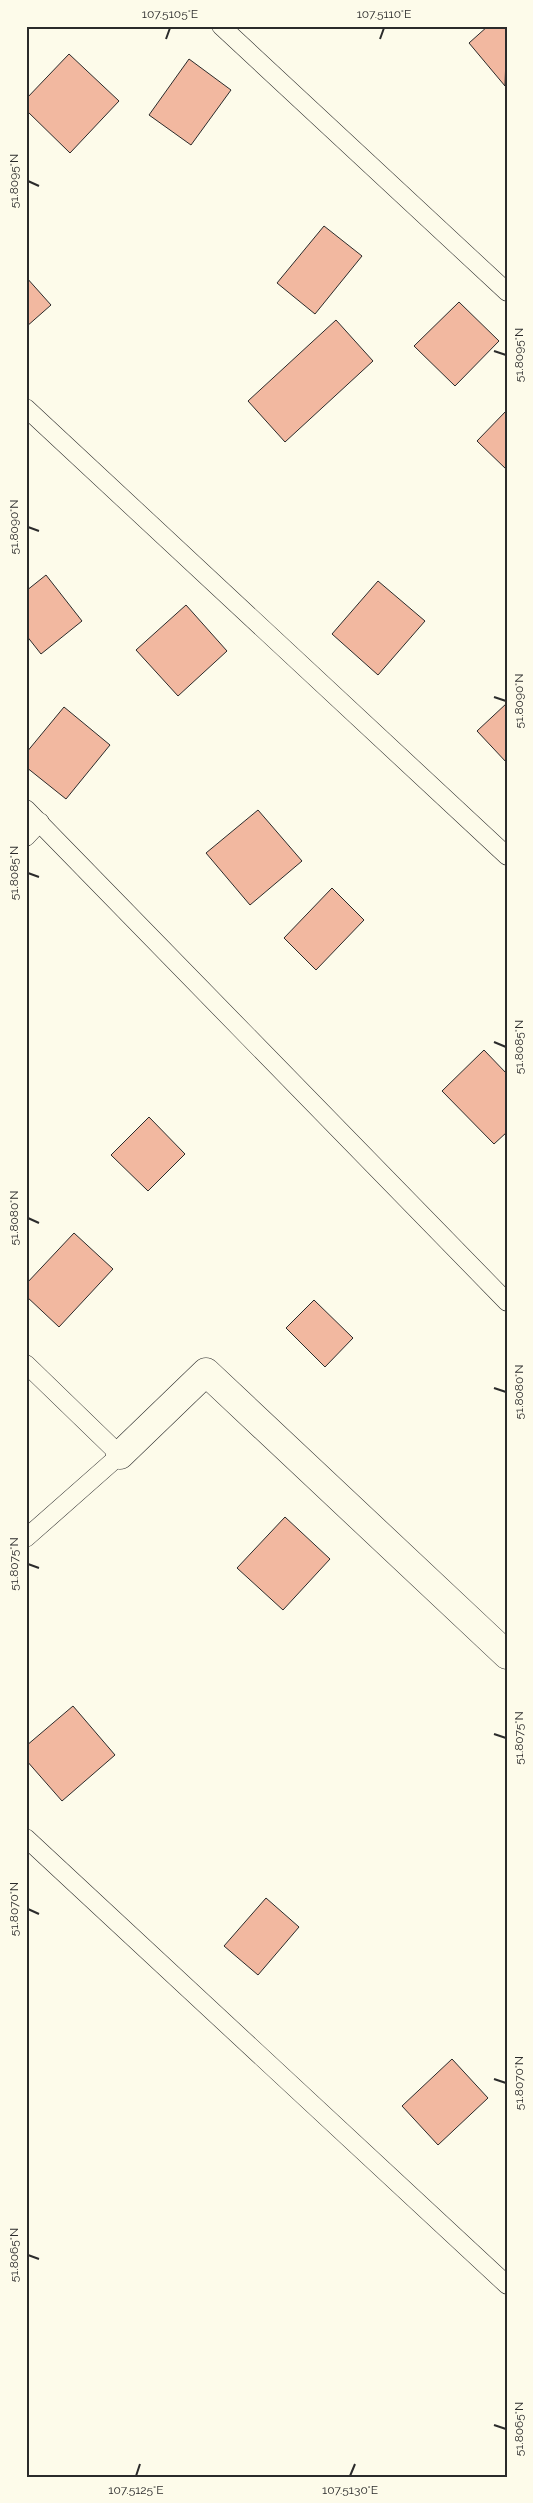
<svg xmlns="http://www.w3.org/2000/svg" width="533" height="2503" font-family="Raleway,sans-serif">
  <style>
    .building { fill: #f2b8a0; stroke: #2b2b2b }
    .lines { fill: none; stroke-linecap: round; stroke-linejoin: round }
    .service-casing { stroke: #2b2b2b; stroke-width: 19 }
    .minor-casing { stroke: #2b2b2b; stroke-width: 29 }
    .service { stroke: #fdfbea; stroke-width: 18 }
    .minor { stroke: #fdfbea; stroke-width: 28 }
    .ticks { fill: none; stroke: #2b2b2b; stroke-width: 2 }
    .neatline { fill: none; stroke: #2b2b2b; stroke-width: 2 }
    .ticks-label { font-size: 12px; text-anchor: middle; fill: #2b2b2b }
  </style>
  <rect width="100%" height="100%" fill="#fdfbea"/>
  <g class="building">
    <path d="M488,26h19l-2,60 -36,-43z"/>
    <path d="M69,54l50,47 -49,52 -44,-43v-11z"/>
    <path d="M189,59l42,31 -40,55 -42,-30z"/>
    <path d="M324,226l38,30 -47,58 -38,-31z"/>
    <path d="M26,277l25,28 -25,22z"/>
    <path d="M459,302l40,39 -44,45 -41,-40z"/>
    <path d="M336,320l37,41 -88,81 -37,-41z"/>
    <path d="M507,410v60l-30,-29z"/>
    <path d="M46,575l36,46 -41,33 -15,-19v-44z"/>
    <path d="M378,581l47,40 -47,54 -46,-41z"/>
    <path d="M186,605l41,46 -49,45 -42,-46z"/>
    <path d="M507,703v60l-30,-32z"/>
    <path d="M64,707l46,38 -44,54 -40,-32v-14z"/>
    <path d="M258,810l44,51 -52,44 -44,-52z"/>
    <path d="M332,888l32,32 -48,50 -32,-32z"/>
    <path d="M484,1050l23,24v58l-13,12 -52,-53z"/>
    <path d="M149,1117l36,37 -37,37 -37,-36z"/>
    <path d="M74,1233l39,36 -54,58 -33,-31v-12z"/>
    <path d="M314,1300l39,38 -28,29 -39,-39z"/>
    <path d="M285,1517l45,42 -47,51 -46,-42z"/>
    <path d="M73,1706l42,49 -53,46 -36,-41v-14z"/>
    <path d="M266,1898l33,29 -41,48 -34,-29z"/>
    <path d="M452,2059l36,39 -50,47 -36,-39z"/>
  </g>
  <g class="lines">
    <defs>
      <g id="service">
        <path d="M221,26l286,266"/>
        <path d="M26,408l481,448"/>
        <path d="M26,809l481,493"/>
        <path d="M26,837l14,-15"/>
        <path d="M26,1364l94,91 -94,83"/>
        <path d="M26,1838l481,447"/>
      </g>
      <path id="minor" d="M120,1455l86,-83 301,283"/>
    </defs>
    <use href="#service" class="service-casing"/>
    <use href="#minor" class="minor-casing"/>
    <use href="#service" class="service"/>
    <use href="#minor" class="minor"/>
  </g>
  <path class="ticks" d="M166,39l4,-11M380,39l4,-11M28,181l11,5M494,351l12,4M28,527l11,4M494,697l12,4M28,873l11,4M494,1042l12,5M28,1218l11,5M494,1388l12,4M28,1564l11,4M494,1734l12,4M28,1909l11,5M494,2079l12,4M28,2255l11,4M494,2425l12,4M136,2476l4,-12M350,2476l5,-12"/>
  <rect width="533" height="2503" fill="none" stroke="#fdfbea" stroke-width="55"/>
  <rect x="28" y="28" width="478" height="2448" class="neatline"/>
  <g class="ticks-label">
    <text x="170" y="18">107.5105°E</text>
    <text x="384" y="18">107.5110°E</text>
    <text transform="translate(14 181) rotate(-90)" y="4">51.8095°N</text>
    <text transform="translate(519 355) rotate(-90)" y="4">51.8095°N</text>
    <text transform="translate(14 527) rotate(-90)" y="4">51.8090°N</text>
    <text transform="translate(519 701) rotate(-90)" y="4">51.8090°N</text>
    <text transform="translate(14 873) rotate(-90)" y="4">51.8085°N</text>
    <text transform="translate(519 1047) rotate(-90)" y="4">51.8085°N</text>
    <text transform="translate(14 1218) rotate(-90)" y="4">51.8080°N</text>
    <text transform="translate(519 1392) rotate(-90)" y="4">51.8080°N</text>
    <text transform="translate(14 1564) rotate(-90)" y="4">51.8075°N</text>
    <text transform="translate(519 1738) rotate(-90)" y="4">51.8075°N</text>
    <text transform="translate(14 1909) rotate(-90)" y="4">51.8070°N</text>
    <text transform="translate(519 2083) rotate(-90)" y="4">51.8070°N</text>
    <text transform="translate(14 2255) rotate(-90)" y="4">51.8065°N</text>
    <text transform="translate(519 2429) rotate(-90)" y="4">51.8065°N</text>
    <text x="136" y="2494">107.5125°E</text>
    <text x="350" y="2494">107.5130°E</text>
  </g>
</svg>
